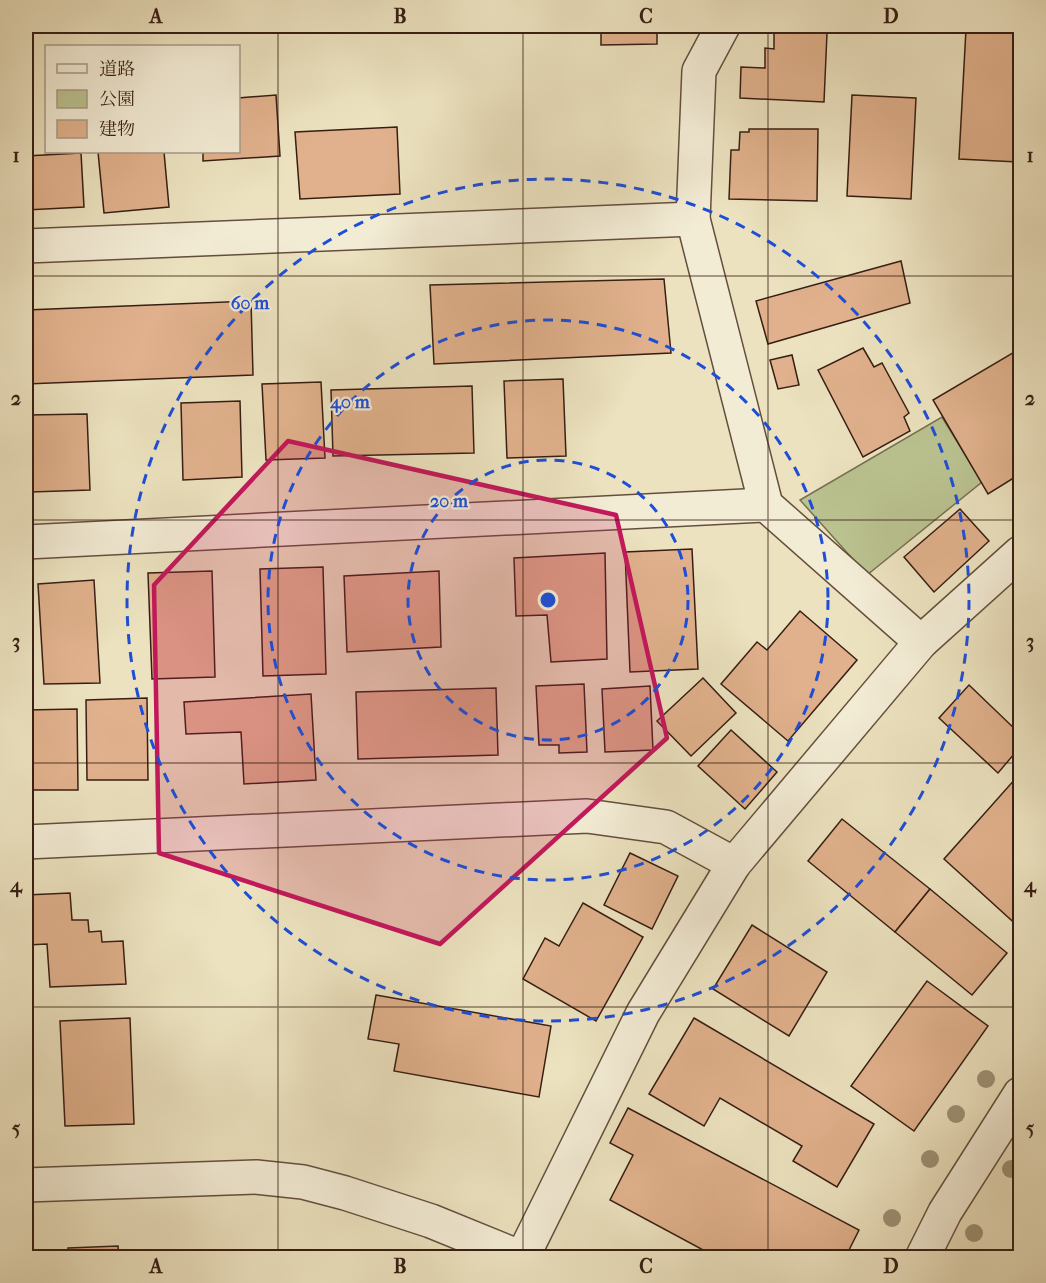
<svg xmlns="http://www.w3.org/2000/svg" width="1046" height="1283" font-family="'IM FELL French Canon','Noto Serif JP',serif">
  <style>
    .green { fill: #bac290; stroke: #787052; stroke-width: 1.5 }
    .building { fill: #e0b18c; stroke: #371e13; stroke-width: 1.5 }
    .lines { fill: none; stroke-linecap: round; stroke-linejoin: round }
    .minor-casing { stroke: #644f3e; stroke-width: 36 }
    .minor { stroke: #f3ecd5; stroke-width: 33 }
    .tree { fill: #9e9175 }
    .marked { fill: #c2185b; fill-opacity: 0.2; stroke: #c2185b; stroke-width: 4.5; stroke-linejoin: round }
    .grid { fill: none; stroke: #371e13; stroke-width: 1.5; stroke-opacity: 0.55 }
    .ring { fill: none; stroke: #1d4ed8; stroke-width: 3; stroke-dasharray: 10 8 }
    .centre { fill: #1d4ed8; stroke: #f3ecd5; stroke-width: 3 }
    .ring-label { font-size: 18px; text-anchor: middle; font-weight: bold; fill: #1d4ed8; stroke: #f3ecd5; stroke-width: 4.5; stroke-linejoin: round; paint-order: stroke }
    .neatline { fill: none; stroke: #371e13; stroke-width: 2 }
    .grid-label { font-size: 20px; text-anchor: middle; font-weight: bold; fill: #371e13 }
  </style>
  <rect width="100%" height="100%" fill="#ece2bf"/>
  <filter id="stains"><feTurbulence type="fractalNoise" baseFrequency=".00333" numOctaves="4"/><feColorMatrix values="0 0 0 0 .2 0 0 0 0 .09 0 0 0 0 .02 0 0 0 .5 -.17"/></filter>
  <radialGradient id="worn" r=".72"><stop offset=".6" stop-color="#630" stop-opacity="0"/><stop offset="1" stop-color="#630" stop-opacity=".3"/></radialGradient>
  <path class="green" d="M942,417l40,65 -115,93 -67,-75z"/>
  <g class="building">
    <path d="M601,26h56v18l-56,1z"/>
    <path d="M966,29l54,3v130l-61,-3z"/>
    <path d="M774,31l53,2 -3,69 -84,-4 1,-31 24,1v-20l9,1z"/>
    <path d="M276,95l4,61 -77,5v-9h35v-54z"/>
    <path d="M852,95l64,3 -5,101 -64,-3z"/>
    <path d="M397,127l3,67 -100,5 -5,-67z"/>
    <path d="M749,129h69l-1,72 -88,-2 2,-49h8l1,-18h9z"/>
    <path d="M98,152h66l5,55 -65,6z"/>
    <path d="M81,153l3,54 -58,3v-54z"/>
    <path d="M901,261l9,42 -142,41 -12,-43z"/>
    <path d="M664,279l7,74 -237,11 -4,-79z"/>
    <path d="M251,301l2,74 -227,9v-74z"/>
    <path d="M863,348l11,19 8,-4 27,50 -5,4 6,14 -47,26 -45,-87z"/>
    <path d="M1016,351l4,7v116l-32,20 -55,-94z"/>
    <path d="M792,355l7,30 -21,4 -8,-29z"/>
    <path d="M563,379l3,77 -59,2 -3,-77z"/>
    <path d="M321,382l4,76 -59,2 -4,-76z"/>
    <path d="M472,386l2,67 -141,3 -2,-66z"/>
    <path d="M240,401l2,76 -59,3 -2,-77z"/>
    <path d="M87,414l3,76 -59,2 -3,-77z"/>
    <path d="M960,509l29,32 -55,51 -30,-35z"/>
    <path d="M692,549l6,120 -68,3 -5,-120z"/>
    <path d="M605,553l2,106 -56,3 -4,-47 -31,1 -2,-58z"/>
    <path d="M323,567l3,107 -63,2 -3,-107z"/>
    <path d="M212,571l3,106 -63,2 -4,-106z"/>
    <path d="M439,571l2,76 -94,5 -3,-76z"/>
    <path d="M94,580l6,103 -56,1 -6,-100z"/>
    <path d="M1020,596v15l-7,-8z"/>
    <path d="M800,611l57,49 -69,81 -67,-57 36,-42 10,8z"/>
    <path d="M703,678l33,35 -45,43 -34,-35z"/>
    <path d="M584,684l3,68 -28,1v-8h-20l-3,-59z"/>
    <path d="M969,685l51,49v13l-22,26 -59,-55z"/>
    <path d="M650,686l3,64 -48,2 -3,-63z"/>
    <path d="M496,688l2,67 -140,4 -2,-67z"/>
    <path d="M311,694l5,86 -72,4 -3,-52 -55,2 -2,-32z"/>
    <path d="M147,698l1,82h-61l-1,-80z"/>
    <path d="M77,709l1,81h-52v-80z"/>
    <path d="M731,730l46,42 -32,37 -47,-43z"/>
    <path d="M1016,778l4,4v146l-76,-69z"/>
    <path d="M842,819l88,70 -35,43 -87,-71z"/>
    <path d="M630,853l48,23 -26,53 -48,-24z"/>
    <path d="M930,889l77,64 -35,42 -77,-63z"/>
    <path d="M70,893l2,27h16l1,12 12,-1 1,11 21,-1 3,43 -76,3 -3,-43 -20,1 -1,-50z"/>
    <path d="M583,903l60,34 -47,84 -73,-42 22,-41 14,8z"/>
    <path d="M752,925l75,47 -38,64 -76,-47z"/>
    <path d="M927,981l61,45 -74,105 -63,-45z"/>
    <path d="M376,995l175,31 -12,71 -145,-26 5,-27 -31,-5z"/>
    <path d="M130,1018l4,106 -69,2 -5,-105z"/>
    <path d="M694,1018l180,106 -37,63 -44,-26 9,-15 -82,-48 -16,28 -55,-32z"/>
    <path d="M628,1108l231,122 -14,28h-127l-108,-58 23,-45 -23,-12z"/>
    <path d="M118,1246l1,12h-51v-10z"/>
    <path d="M32,1252l1,6h-7v-5z"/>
  </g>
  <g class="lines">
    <defs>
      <g id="minor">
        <path d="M723,26l-24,45 -6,148 73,286 155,137"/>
        <path d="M26,246l667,-27"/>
        <path d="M26,542l740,-37"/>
        <path d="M26,842l561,-26 79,11 68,37"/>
        <path d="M26,1185l230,-8 47,5 42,11 86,28 91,37"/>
        <path d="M522,1258l121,-245 91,-149 187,-222 99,-89"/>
        <path d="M922,1258l23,-46 75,-118"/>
      </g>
    </defs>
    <use href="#minor" class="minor-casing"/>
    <use href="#minor" class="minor"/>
  </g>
  <g class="tree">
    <circle cx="986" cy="1079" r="9"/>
    <circle cx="956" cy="1114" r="9"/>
    <circle cx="930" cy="1159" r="9"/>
    <circle cx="1011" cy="1169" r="9"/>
    <circle cx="892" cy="1218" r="9"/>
    <circle cx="974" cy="1233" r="9"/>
  </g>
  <path class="marked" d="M288,441l328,74 51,223 -227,206 -281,-91 -5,-268z"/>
  <path class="grid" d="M278,26v1232M523,26v1232M768,26v1232M26,276h994M26,520h994M26,763h994M26,1007h994"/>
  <g class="ring">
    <circle cx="548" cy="600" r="140"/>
    <circle cx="548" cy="600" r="280"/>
    <circle cx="548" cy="600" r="421"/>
  </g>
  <circle cx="548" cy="600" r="9" class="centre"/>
  <g class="ring-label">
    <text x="250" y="309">60 m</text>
    <text x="350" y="408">40 m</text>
    <text x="449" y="507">20 m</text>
  </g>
  <rect width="1046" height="1283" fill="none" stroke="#ece2bf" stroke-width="66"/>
  <rect x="45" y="45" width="195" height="108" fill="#f3ecd5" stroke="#a89a87" stroke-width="1.5"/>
  <rect x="57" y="64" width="30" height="9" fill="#f3ecd5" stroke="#a89a87" stroke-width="1.5"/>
  <text x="99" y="75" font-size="18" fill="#371e13">道路</text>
  <rect x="57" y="90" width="30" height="18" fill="#bac290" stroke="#a89a87" stroke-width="1.5"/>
  <text x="99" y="105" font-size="18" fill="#371e13">公園</text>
  <rect x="57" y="120" width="30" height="18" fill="#e0b18c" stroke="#a89a87" stroke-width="1.5"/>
  <text x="99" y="135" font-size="18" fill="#371e13">建物</text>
  <rect x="33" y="33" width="980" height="1217" class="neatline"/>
  <g class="grid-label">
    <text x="156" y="23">A</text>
    <text x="400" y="23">B</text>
    <text x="646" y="23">C</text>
    <text x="891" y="23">D</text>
    <text x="16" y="162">1</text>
    <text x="1030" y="162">1</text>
    <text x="16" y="405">2</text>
    <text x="1030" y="405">2</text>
    <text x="16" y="648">3</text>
    <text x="1030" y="648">3</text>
    <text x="16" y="892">4</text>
    <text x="1030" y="892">4</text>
    <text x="16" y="1135">5</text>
    <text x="1030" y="1135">5</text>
    <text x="156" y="1273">A</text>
    <text x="400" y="1273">B</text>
    <text x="646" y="1273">C</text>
    <text x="891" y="1273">D</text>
  </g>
  <rect width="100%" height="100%" filter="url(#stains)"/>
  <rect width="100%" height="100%" fill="url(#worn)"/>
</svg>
